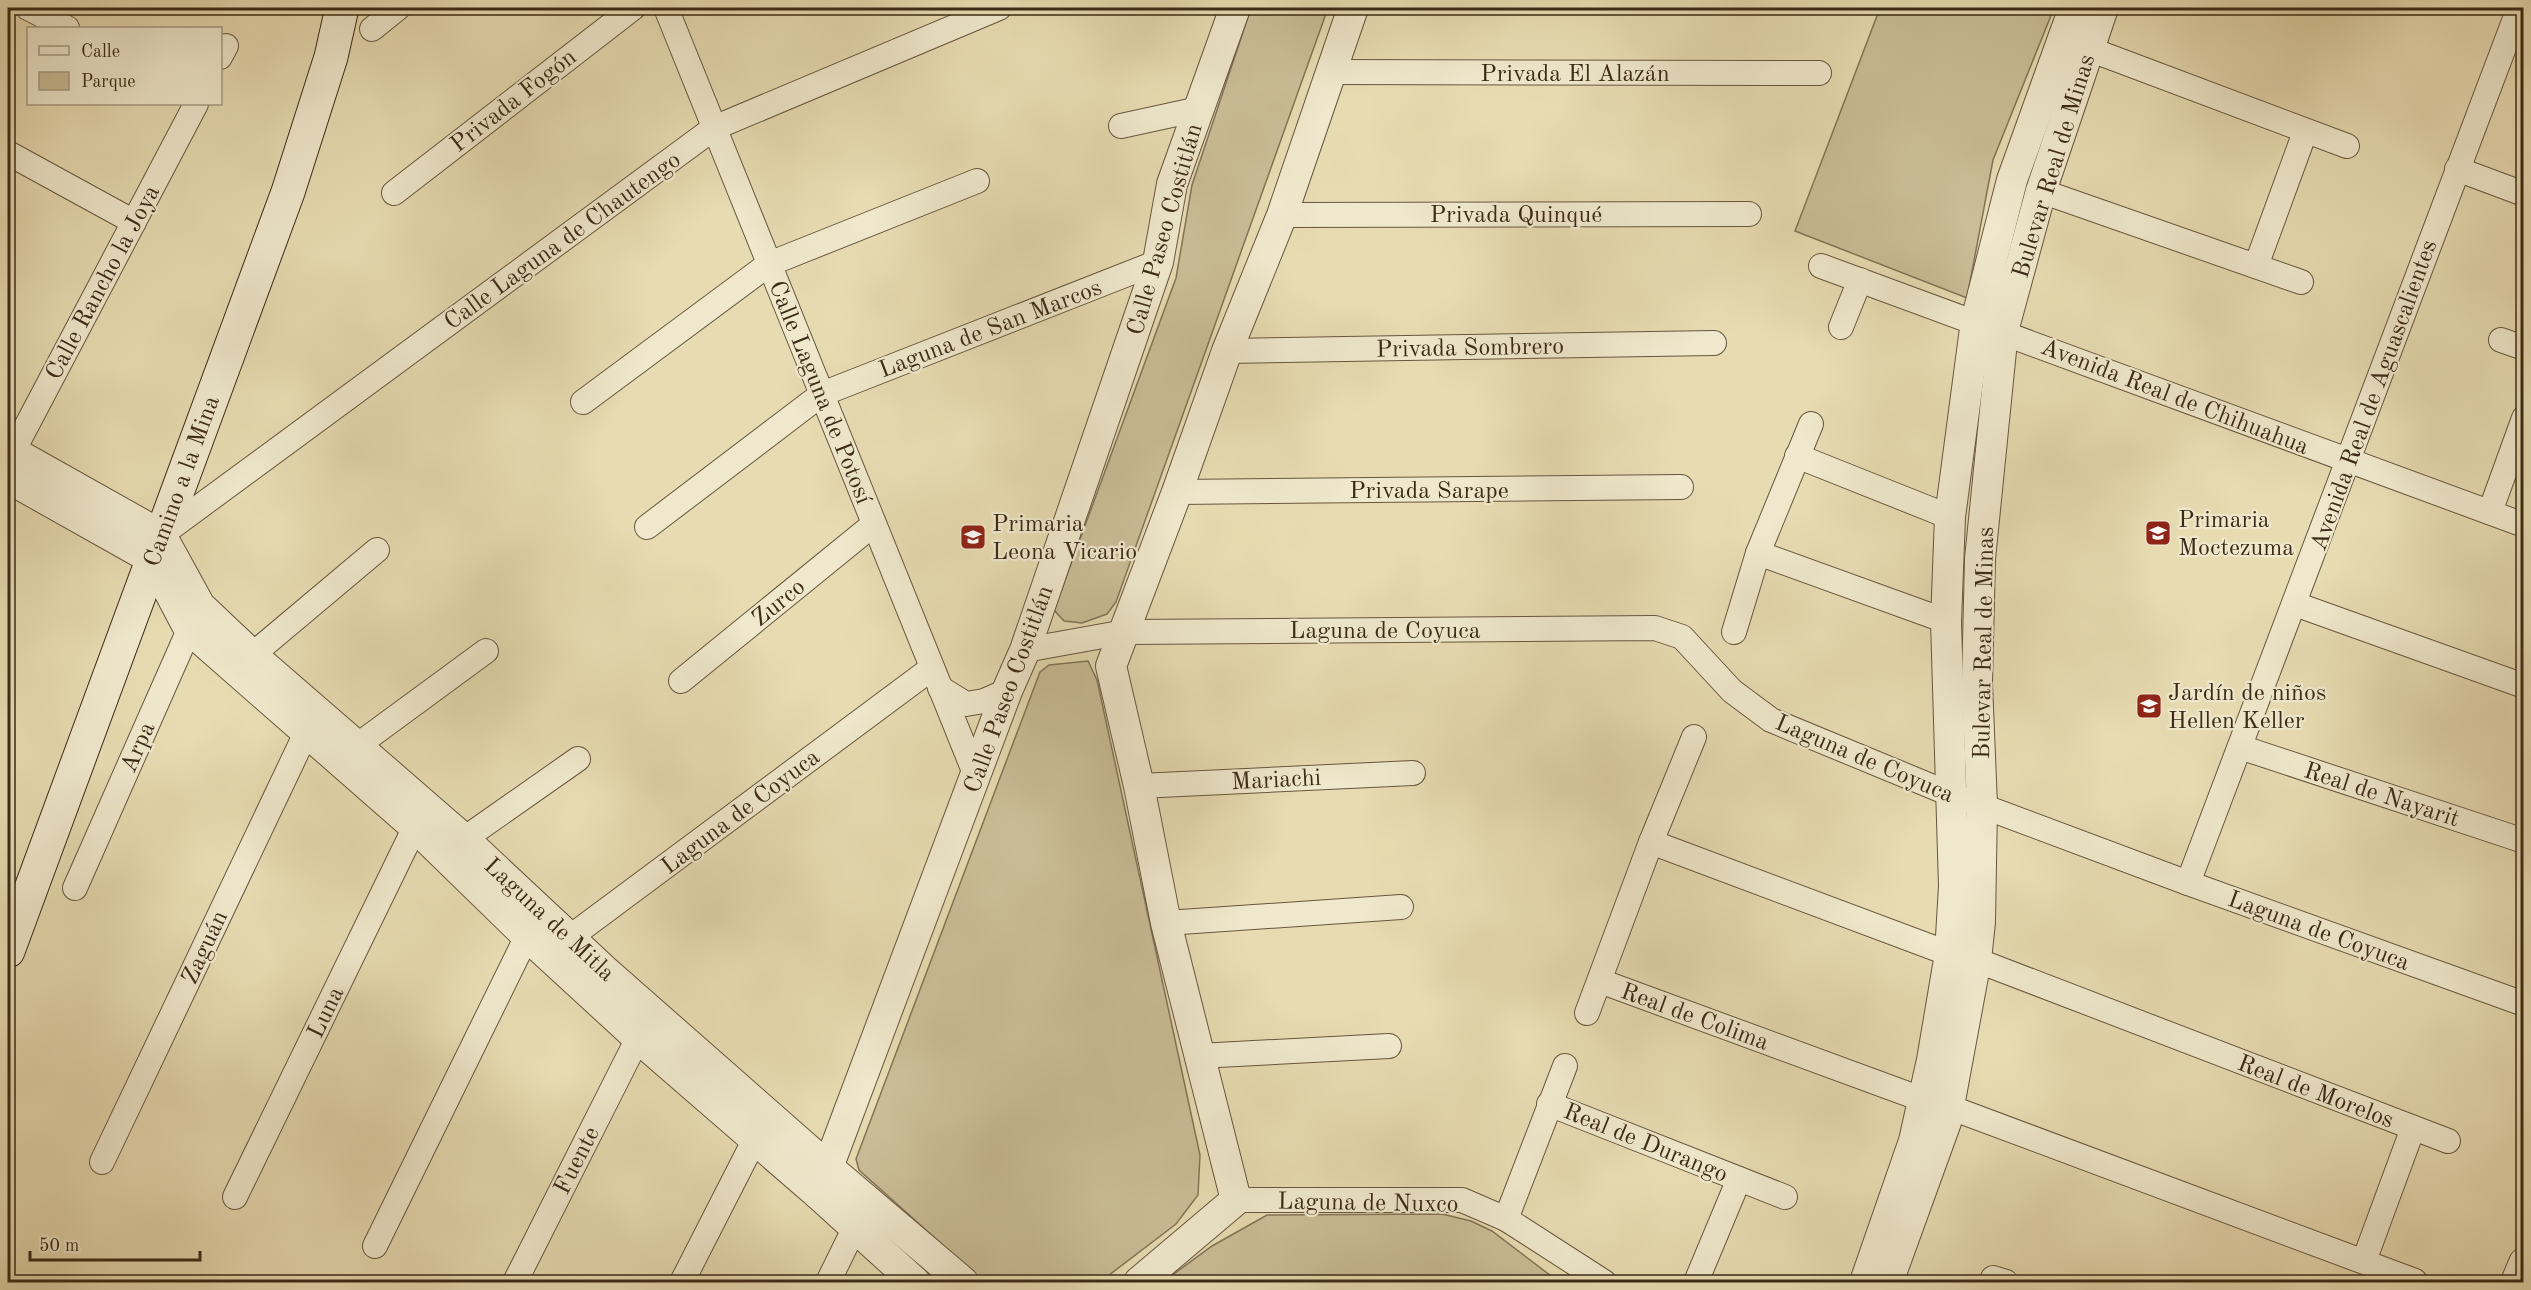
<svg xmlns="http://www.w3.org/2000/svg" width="2531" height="1290" font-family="'Old Standard TT',serif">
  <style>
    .green { fill: #cabd97; stroke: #837457; stroke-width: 1.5 }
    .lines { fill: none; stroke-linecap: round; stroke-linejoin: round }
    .minor-casing { stroke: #67563e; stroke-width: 26 }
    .tertiary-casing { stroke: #67563e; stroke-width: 32 }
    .secondary-casing { stroke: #3c2a17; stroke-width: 35 }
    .minor { stroke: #efe8cc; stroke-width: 24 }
    .tertiary { stroke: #efe8cc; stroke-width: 30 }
    .secondary { stroke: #efe8cc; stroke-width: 33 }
    .labels { text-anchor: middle; stroke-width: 4.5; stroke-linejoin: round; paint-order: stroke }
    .street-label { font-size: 24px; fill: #3c2a17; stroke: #efe8cc }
    .poi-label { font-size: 24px; fill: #3c2a17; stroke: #efe8cc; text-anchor: start }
  </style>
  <rect width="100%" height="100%" fill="#e7dbb1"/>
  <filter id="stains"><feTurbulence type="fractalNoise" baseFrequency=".00333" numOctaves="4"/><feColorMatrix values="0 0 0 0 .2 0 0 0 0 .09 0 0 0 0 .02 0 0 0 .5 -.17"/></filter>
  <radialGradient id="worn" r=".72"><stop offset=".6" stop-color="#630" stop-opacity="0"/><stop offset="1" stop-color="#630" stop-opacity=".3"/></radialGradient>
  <g class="green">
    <path d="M1251,8h77l-212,594 -9,12 -25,9 -18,-2 -10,-11 122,-332 16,-93z"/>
    <path d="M1880,8h174l-61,152 -26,138 -172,-67z"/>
    <path d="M1088,661l9,19 103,475 -2,40 -22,29 -76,58h-116l-125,-112 -3,-11 184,-487 9,-7z"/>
    <path d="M1442,1214l29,7 21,10 67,51h-396l49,-36 55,-31z"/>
  </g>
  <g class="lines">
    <defs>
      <g id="minor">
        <path d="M28,8l39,20"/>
        <path d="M666,8l310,768"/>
        <path d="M372,29l26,-21"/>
        <path d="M2089,49l258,97"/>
        <path d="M220,57l6,-11"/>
        <path d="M1330,72l489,1"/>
        <path d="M1121,126l78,-17"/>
        <path d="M8,153l126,69"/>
        <path d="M2457,169l67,25"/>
        <path d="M2041,191l260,91"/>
        <path d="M394,193l239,-185"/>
        <path d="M1282,215l467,-1"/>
        <path d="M1821,266l703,259"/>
        <path d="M2256,266l49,-134"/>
        <path d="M1841,327l19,-47"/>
        <path d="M2501,340l23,8"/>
        <path d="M1227,351l487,-8"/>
        <path d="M583,402l186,-138 208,-83"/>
        <path d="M1797,456l153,61"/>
        <path d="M8,461l188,-357"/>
        <path d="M1177,492l504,-5"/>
        <path d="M2490,512l34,-94"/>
        <path d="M647,527l175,-133 336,-132"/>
        <path d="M161,535l553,-407 285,-120"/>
        <path d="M1758,553l188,68"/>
        <path d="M2295,604l229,82"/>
        <path d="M1734,632l24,-79 53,-129"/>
        <path d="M1025,650l100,-18 530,-4 27,9 50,54 39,29 179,74 238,89 336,121"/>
        <path d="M252,655l125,-105"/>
        <path d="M681,681l193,-157"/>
        <path d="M940,688l26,16 18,-3 23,-10"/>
        <path d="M358,745l128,-94"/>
        <path d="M2240,747l284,94"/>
        <path d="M1139,786l274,-13"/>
        <path d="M464,839l114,-80"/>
        <path d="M1651,842l299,112"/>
        <path d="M2188,883l331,-875"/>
        <path d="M75,888l121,-274"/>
        <path d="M1166,923l235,-16"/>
        <path d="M558,949l11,-11 363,-270"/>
        <path d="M1976,960l472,181"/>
        <path d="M1600,981l324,119"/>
        <path d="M1587,1013l64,-171 43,-105"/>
        <path d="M1198,1056l191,-10"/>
        <path d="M1549,1104l236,93"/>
        <path d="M1949,1107l466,174"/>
        <path d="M102,1162l204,-429"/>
        <path d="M235,1197l180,-370"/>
        <path d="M1236,1200h226l44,19 98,63"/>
        <path d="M1506,1219l59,-153"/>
        <path d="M375,1246l152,-310 11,-12"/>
        <path d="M2364,1261l49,-133"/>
        <path d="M1993,1278l13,4"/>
        <path d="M515,1282l123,-244"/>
        <path d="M682,1282l73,-143"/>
        <path d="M828,1282l26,-53"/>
        <path d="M1696,1282l43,-103"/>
      </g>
      <g id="tertiary">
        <path d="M8,449l153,86 39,71 52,49 212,184 140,131 225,198 134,114"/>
        <path d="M8,478l144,81 37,70 226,198 112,109 111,102 180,156 97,88"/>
        <path d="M818,1194l189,-503 18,-41 133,-388 14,-78 63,-176"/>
        <path d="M1139,1282l97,-82 -70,-277 -27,-137 -28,-120 66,-174 50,-141 55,-136 71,-207"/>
        <path d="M1865,1282l49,-141 18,-81 18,-106 4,-68 -8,-265 4,-104 26,-196 36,-141 62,-172"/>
        <path d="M1888,1282l58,-160 30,-162 4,-38 2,-117 -5,-122 3,-124 23,-228 38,-140 62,-183"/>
        <path d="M2516,1282l8,-19"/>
      </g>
      <path id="secondary" d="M8,951l280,-759 43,-135 11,-49"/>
    </defs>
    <use href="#minor" class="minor-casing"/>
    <use href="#tertiary" class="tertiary-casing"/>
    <use href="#secondary" class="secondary-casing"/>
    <use href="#minor" class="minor"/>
    <use href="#tertiary" class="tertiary"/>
    <use href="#secondary" class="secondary"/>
  </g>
  <defs>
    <symbol id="school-square" viewBox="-11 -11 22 22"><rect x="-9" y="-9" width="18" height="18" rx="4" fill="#8f2418" stroke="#efe8cc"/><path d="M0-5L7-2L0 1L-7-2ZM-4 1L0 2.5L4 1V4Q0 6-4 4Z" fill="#fff"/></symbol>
  </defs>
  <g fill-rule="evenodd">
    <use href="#school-square" x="2143" y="518" width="30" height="30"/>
    <use href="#school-square" x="958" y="522" width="30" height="30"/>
    <use href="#school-square" x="2134" y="691" width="30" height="30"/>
  </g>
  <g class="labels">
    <g class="street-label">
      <text x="1575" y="81">Privada El Alazán</text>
      <text transform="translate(513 100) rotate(-38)" y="8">Privada Fogón</text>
      <text transform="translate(2053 166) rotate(-73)" y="8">Bulevar Real de Minas</text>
      <text x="1516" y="222">Privada Quinqué</text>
      <text transform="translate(1164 229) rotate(-74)" y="8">Calle Paseo Costitlán</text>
      <text transform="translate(562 240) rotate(-36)" y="8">Calle Laguna de Chautengo</text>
      <text transform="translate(102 282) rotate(-62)" y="8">Calle Rancho la Joya</text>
      <text transform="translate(990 328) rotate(-21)" y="8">Laguna de San Marcos</text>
      <text transform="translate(1470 347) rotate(-1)" y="8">Privada Sombrero</text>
      <text transform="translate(821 392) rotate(68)" y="8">Calle Laguna de Potosí</text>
      <text transform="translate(2373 395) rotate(-70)" y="8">Avenida Real de Aguascalientes</text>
      <text transform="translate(2175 396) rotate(21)" y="8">Avenida Real de Chihuahua</text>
      <text transform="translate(181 481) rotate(-70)" y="8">Camino a la Mina</text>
      <text x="1429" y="498">Privada Sarape</text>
      <text transform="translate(778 602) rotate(-39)" y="8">Zurco</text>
      <text x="1385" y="638">Laguna de Coyuca</text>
      <text transform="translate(1983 643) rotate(-89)" y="8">Bulevar Real de Minas</text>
      <text transform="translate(1008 689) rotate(-70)" y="8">Calle Paseo Costitlán</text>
      <text transform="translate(137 747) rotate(-66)" y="8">Arpa</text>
      <text transform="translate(1865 758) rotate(23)" y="8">Laguna de Coyuca</text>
      <text transform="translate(1276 779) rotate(-3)" y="8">Mariachi</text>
      <text transform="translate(2382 794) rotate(18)" y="8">Real de Nayarit</text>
      <text transform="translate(740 811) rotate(-37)" y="8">Laguna de Coyuca</text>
      <text transform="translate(550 919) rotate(43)" y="8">Laguna de Mitla</text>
      <text transform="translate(2319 930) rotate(20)" y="8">Laguna de Coyuca</text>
      <text transform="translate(204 947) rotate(-65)" y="8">Zaguán</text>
      <text transform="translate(325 1012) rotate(-64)" y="8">Luna</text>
      <text transform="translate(1695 1016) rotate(20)" y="8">Real de Colima</text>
      <text transform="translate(2316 1091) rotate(21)" y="8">Real de Morelos</text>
      <text transform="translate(1646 1142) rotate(22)" y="8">Real de Durango</text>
      <text transform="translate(576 1160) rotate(-63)" y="8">Fuente</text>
      <text transform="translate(1368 1202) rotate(1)" y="8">Laguna de Nuxco</text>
    </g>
    <g class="poi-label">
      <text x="2178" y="527">Primaria<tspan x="2178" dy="28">Moctezuma</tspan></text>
      <text x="992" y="531">Primaria<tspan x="992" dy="28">Leona Vicario</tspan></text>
      <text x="2168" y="700">Jardín de niños<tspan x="2168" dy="28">Hellen Keller</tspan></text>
    </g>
  </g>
  <rect width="2531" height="1290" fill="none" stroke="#e7dbb1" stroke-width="30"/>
  <rect x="9" y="9" width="2513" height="1272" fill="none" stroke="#3c2a17" stroke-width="3"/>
  <rect x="15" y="15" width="2501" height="1260" fill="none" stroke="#3c2a17" stroke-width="1.5"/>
  <rect x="27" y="27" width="195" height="78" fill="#efe8cc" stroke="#a79c84" stroke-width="1.5"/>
  <rect x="39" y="46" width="30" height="9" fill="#efe8cc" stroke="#a79c84" stroke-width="1.5"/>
  <text x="81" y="57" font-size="18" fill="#3c2a17">Calle</text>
  <rect x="39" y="72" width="30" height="18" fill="#cabd97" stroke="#a79c84" stroke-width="1.5"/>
  <text x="81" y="87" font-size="18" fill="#3c2a17">Parque</text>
  <path d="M30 1251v9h170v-9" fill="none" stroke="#3c2a17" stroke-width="3"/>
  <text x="39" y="1251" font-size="18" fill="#3c2a17" stroke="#efe8cc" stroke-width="4.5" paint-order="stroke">50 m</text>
  <rect width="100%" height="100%" filter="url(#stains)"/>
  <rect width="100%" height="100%" fill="url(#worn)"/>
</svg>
